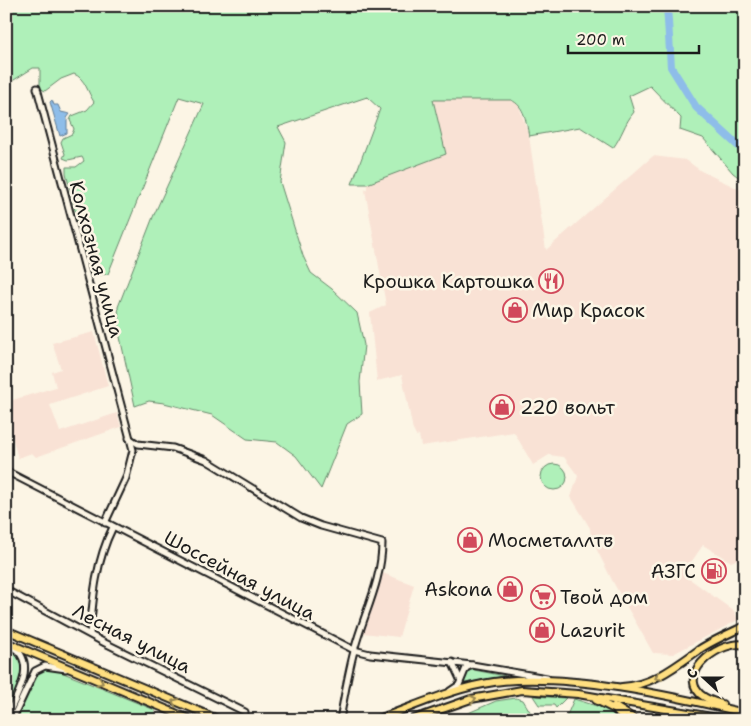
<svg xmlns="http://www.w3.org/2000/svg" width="751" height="726" font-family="'Shantell Sans',sans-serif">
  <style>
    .built { fill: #f9e2d5 }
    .green { fill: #aff0b9; stroke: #66866a }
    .water { fill: #8ebde9; stroke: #607d97 }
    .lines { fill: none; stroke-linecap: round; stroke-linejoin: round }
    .river { stroke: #8ebde9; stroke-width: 8 }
    .minor-casing { stroke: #1c1c1c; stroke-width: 9 }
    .major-casing { stroke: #1c1c1c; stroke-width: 10 }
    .minor { stroke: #fcf5e5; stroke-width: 5 }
    .major { stroke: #ffdf80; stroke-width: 6 }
    .major-bridge-casing { stroke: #1c1c1c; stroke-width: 10; stroke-linecap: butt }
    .major-bridge { stroke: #ffdf80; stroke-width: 6 }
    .oneway { stroke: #998753 }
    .labels { text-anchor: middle; stroke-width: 5; stroke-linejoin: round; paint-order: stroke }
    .street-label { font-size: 19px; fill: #1c1c1c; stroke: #fcf5e5 }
    .poi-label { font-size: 19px; fill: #1c1c1c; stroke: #fcf5e5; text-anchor: start }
  </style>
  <rect width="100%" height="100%" fill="#fcf5e5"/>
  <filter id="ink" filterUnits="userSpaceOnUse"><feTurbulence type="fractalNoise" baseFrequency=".02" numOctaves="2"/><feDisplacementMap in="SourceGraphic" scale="10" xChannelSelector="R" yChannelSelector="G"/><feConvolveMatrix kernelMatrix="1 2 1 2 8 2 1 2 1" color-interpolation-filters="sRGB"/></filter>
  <g filter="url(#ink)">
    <g class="built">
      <path d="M433,100h77l8,3 11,33 17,114 107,-94 33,4 15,11 44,21v364l-14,6 -28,-17 -20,29 52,38 3,8 -65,34 -20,-1 -40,-71 -22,-44 -1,-10 -19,-31 7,-21 -14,-19 -15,-2 -16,10 -19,-33 -93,14 -2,-11 -3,1 -3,-6 -11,-55 -25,6 -7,-68 16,-8 -21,-115 2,-1v-5l78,-30z"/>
      <path d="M94,332l14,54 -58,19 10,27 57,-19 4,14 -85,30 -4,-4 -14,5 -7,-25 -5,1v-32l50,-15 -4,-15 9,-3 -9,-26z"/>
      <path d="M383,573l31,12 -15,52 -36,-4z"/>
    </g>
    <g class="green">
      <path d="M6,6h739v176l-12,-9 -30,-35 -23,-8 1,-12 -31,-32 -21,10 5,16c-10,12 -12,24 -21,36l-33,-21 -51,9c-3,-14 -4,-30 -18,-36h-78l13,54 -79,30h-15l28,-75 -13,-12 -89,30 8,15 -6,40 23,74 8,17 21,16 25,24 7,32 -4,37 2,32 -15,10 -26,65 -25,-33 -19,-14 -30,-3 -35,-24 -48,-12 -15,-2 -14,5 -15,-69 -2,-30 35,-90 51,-113 -25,-7 -71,177 -17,2 -25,-103v-6h10l8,-6 -2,-4 -14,3 -5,-2 2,-4 -4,-12 2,-4 9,-4 2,-5 -4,-9 2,-4 15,-6 7,-8c-6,-9 -9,-24 -20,-28l-13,5 -16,12 -5,-3v-20h-7l-27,17z"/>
      <circle cx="554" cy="477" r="13"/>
      <path d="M6,648c31,12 10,43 0,63z"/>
      <path d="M46,668l10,2 99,40v4l-6,6h-135c7,-17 14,-46 32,-52z"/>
      <path d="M468,670h6l31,6 -40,7 -2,-3z"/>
      <path d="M533,696l33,2 -10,10 -2,-3h-15z"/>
      <path d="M516,698l7,2 12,20h-83l44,-19z"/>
      <path d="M574,699l36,11 12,10h-57z"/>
    </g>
    <path class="water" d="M52,100l2,5h4l3,7 9,2 -3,4v15l-7,3 -10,-34z"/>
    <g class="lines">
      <path class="river" d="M667,6l4,61 25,40 49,45"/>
      <defs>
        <g id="minor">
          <path d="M37,88l96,362 -7,28 -21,45"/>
          <path d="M129,438l9,6 35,4 33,12 95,58 20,8 61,17c0,39 -19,72 -28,108 -6,23 -10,46 -14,69"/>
          <path d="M6,471l348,179 16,4 102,11 75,13"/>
          <path d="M6,590l99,53 140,69"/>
          <path d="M90,634c3,-38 6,-73 23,-107"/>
          <path d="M452,662l8,17"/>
          <path d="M450,691l9,-6 7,-17 6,-3"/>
          <path d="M6,719c9,-21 34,-57 5,-73"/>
          <path d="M12,720l23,-49 10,-5 21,3"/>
        </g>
        <g id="major">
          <path d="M6,630l214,90"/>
          <path d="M6,642l186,78"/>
          <path d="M622,687c31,-2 54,-21 78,-38 14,-9 30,-16 45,-23"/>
          <path d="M596,700l18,9 11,11"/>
          <path d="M722,704c-8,-2 -16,-5 -22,-10 -23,-23 23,-55 45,-49"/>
          <path d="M614,706l22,14"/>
          <path d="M375,720c39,-13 77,-32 119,-38 72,-10 179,14 251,31"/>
          <path d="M411,720l60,-21 51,-9 56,4 151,26"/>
          <path d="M667,720l6,-4 14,-1"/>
        </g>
      </defs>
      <use href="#minor" class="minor-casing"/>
      <use href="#major" class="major-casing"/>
      <use href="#minor" class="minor"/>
      <use href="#major" class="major"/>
      <defs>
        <path id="major-bridge" d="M740,720l5,-10"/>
      </defs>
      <use href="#major-bridge" class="major-bridge-casing"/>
      <use href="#major-bridge" class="major-bridge"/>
    </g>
    <defs><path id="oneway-chevron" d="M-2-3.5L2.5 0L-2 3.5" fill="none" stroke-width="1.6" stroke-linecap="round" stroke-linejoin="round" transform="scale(1.25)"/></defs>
    <g class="oneway">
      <use href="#oneway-chevron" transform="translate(658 677) rotate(154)"/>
      <use href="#oneway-chevron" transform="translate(100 682) rotate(23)"/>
      <use href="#oneway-chevron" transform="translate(473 699) rotate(-14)"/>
      <use href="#oneway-chevron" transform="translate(175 702) rotate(-157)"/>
    </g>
  </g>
  <defs>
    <symbol id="restaurant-ring" viewBox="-11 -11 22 22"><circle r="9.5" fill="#fcf5e5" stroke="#d1495b" stroke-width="1.5"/><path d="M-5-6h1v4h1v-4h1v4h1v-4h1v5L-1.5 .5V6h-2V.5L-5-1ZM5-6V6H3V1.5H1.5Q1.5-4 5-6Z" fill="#d1495b"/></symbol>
    <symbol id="shop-ring" viewBox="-11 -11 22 22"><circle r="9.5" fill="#fcf5e5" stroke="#d1495b" stroke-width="1.5"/><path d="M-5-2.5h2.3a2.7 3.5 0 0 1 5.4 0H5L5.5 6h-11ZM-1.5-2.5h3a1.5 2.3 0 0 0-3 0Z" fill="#d1495b"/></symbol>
    <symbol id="fuel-ring" viewBox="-11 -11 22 22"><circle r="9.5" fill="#fcf5e5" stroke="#d1495b" stroke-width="1.5"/><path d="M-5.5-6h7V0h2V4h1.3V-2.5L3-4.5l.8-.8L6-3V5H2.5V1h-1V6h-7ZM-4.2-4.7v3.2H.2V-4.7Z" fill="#d1495b"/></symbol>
    <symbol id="supermarket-ring" viewBox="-11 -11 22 22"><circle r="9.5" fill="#fcf5e5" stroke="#d1495b" stroke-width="1.5"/><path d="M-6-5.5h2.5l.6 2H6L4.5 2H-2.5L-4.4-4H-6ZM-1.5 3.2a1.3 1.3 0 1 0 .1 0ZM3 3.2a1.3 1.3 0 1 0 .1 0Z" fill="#d1495b"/></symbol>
  </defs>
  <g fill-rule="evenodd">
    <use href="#restaurant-ring" x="537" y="267" width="28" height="28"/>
    <use href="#shop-ring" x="501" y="296" width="28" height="28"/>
    <use href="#shop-ring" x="488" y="393" width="28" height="28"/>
    <use href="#shop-ring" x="456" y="526" width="28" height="28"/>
    <use href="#fuel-ring" x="700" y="557" width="28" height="28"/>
    <use href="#shop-ring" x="496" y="575" width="28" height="28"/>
    <use href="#supermarket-ring" x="529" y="583" width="28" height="28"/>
    <use href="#shop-ring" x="528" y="616" width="28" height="28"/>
  </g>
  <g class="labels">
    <g class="street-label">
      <text transform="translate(97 259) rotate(75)" y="7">Колхозная улица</text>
      <text transform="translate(240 575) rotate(28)" y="7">Шоссейная улица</text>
      <text transform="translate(132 638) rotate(27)" y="7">Лесная улица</text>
    </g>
    <g class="poi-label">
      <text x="534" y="288" text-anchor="end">Крошка Картошка</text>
      <text x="532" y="317">Мир Красок</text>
      <text x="520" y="414">220 вольт</text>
      <text x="488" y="547">Мосметаллтв</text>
      <text x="696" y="578" text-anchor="end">АЗГС</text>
      <text x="492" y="596" text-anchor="end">Askona</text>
      <text x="560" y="604">Твой дом</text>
      <text x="560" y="637">Lazurit</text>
    </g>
  </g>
  <rect width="751" height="726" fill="none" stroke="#fcf5e5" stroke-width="25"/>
  <rect x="12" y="12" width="726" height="701" fill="none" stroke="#1c1c1c" stroke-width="2" filter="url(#ink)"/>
  <g transform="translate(704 678) rotate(291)" stroke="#fcf5e5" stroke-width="4" paint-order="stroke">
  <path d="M0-4L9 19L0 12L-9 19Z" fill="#1c1c1c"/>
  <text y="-8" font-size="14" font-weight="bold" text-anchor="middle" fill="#1c1c1c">С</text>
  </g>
  <path d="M568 45v8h131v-8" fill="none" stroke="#1c1c1c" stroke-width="2.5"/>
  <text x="576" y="45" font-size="15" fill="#1c1c1c" stroke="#fcf5e5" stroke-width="4" paint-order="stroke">200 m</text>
</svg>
